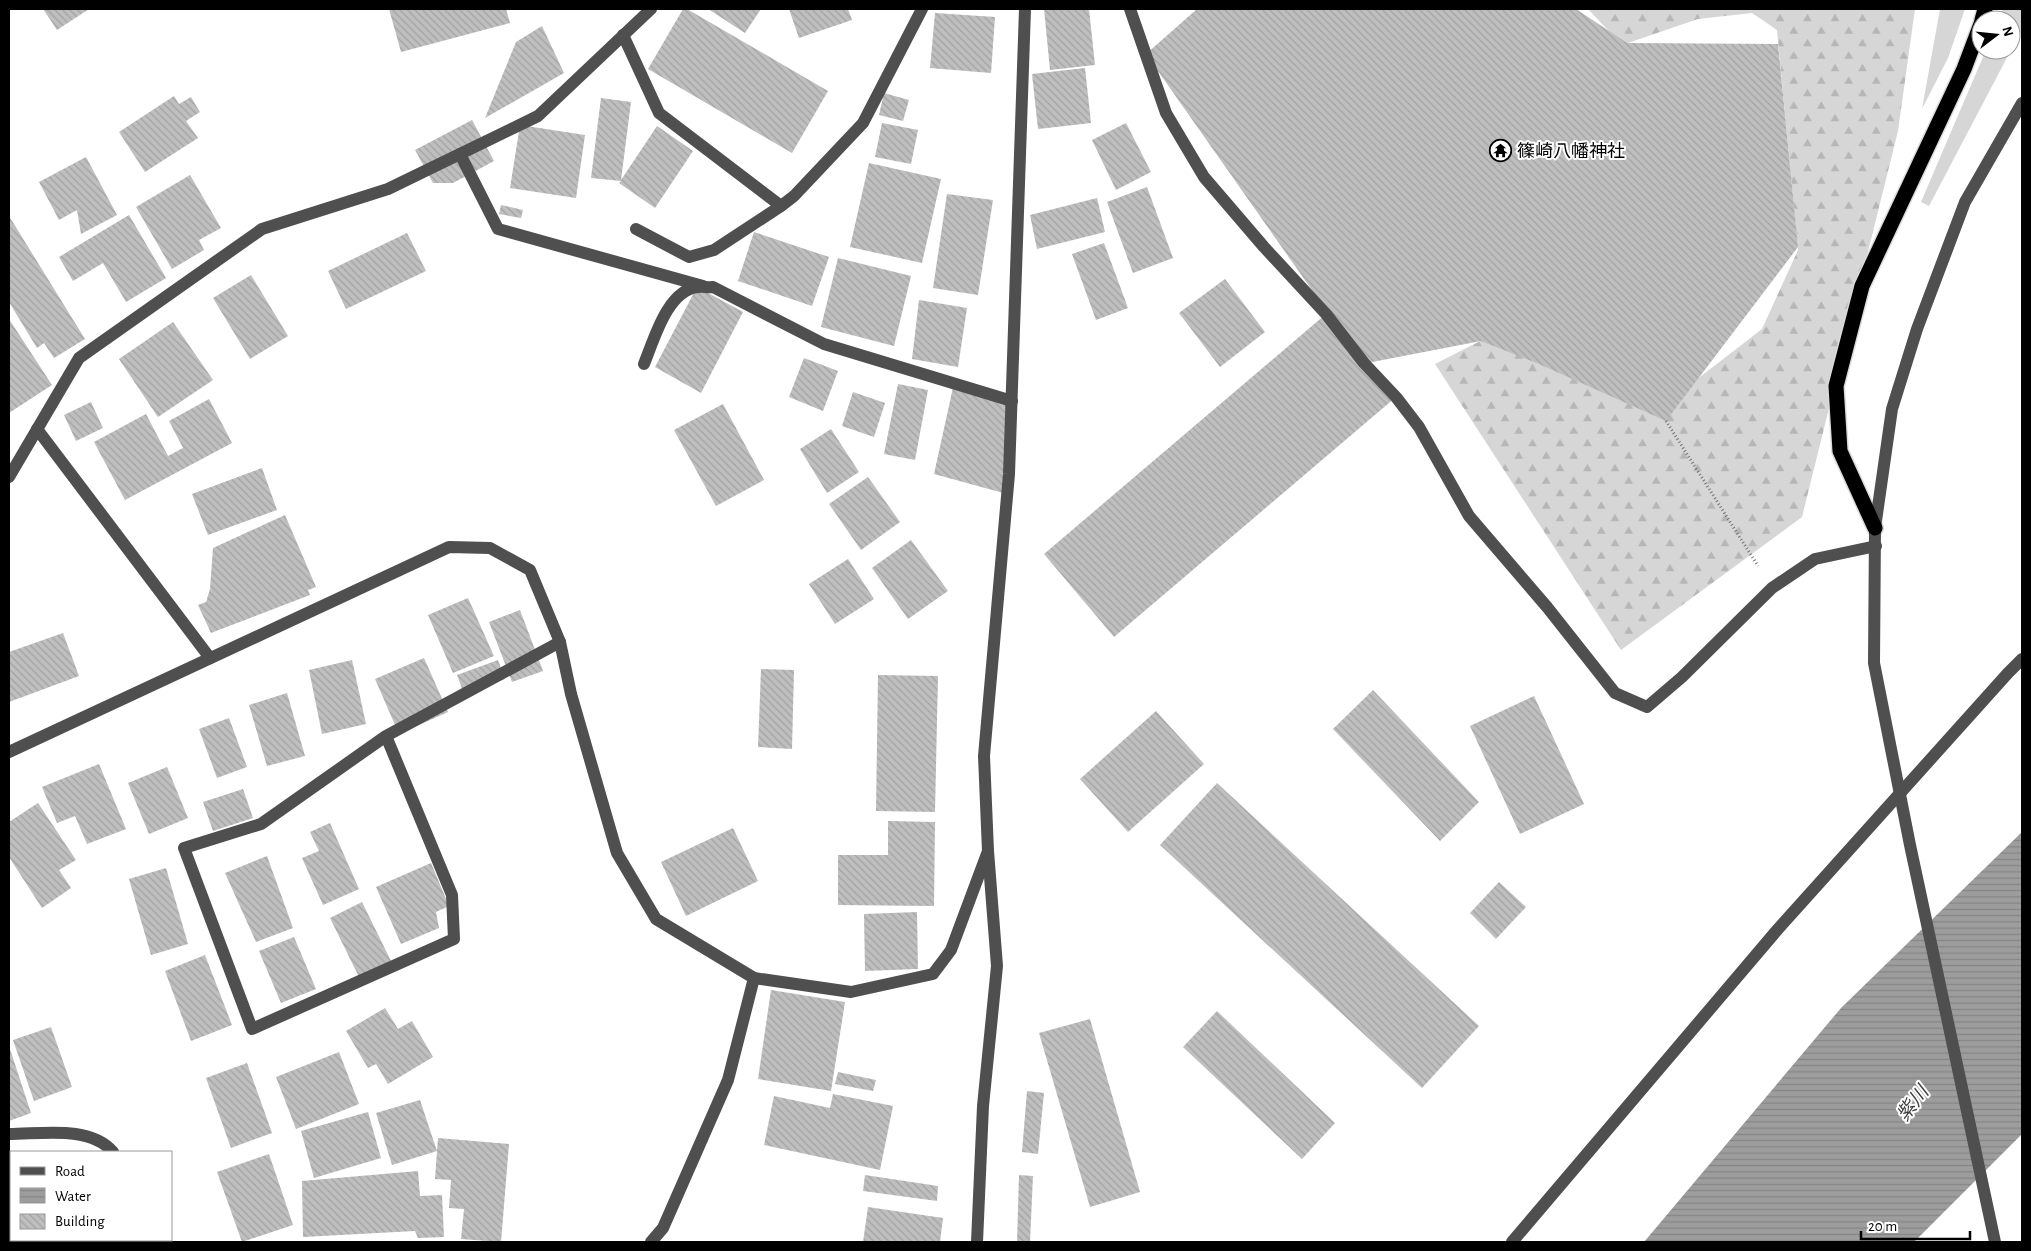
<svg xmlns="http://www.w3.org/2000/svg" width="2031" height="1251" font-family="'Alegreya Sans','Noto Sans JP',sans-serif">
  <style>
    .grass { fill: #d6d6d6 }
    .forest { fill: url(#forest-firs) }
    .water { fill: url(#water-rules) }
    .building { fill: url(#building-back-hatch) }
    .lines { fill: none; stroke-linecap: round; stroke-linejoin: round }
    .highway-casing { stroke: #dbdbdb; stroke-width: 18 }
    .path { stroke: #717171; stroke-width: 3; stroke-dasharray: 1 2.5; stroke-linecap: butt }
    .minor { stroke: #4f4f4f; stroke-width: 12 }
    .highway { stroke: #000; stroke-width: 15 }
    .labels { text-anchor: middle; stroke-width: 4; stroke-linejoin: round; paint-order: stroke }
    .poi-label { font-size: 18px; fill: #000; stroke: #fff; text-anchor: start }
    .water-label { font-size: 19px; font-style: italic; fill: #3e3e3e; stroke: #fff }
  </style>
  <defs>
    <pattern id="forest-firs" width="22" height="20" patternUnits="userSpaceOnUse" patternTransform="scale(1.25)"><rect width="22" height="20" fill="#d6d6d6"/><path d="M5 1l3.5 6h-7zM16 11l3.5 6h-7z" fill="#b6b6b6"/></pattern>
    <pattern id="water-rules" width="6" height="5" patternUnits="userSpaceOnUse" patternTransform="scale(1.25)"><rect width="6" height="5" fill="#9d9d9d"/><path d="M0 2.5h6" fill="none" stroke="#858585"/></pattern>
    <pattern id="building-back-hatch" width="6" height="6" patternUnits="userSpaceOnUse" patternTransform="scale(1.25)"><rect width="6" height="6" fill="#bfbfbf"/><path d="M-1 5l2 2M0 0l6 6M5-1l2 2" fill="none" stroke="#a2a2a2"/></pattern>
  </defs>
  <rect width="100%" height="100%" fill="#fff"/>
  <g class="grass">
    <path d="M1940,9h25l-17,49 -26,51z"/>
    <path d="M2003,9h19v21l-11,19v-29h-12z"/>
    <path d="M1986,50h25l-82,156 -8,-4z"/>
  </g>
  <path class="forest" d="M1588,9h327l-17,122 -96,386 -181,133 -186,-286 55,-28 184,61 88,-68 36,-79 -21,-220 -25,-17 -54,6 -76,26z"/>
  <path class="water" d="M2022,832v302l-108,108h-270l197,-234z"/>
  <g class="building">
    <path d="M43,9h46l-32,21z"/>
    <path d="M389,9h117l4,14 -109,29z"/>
    <path d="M683,9h4l141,82 -36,62 -144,-84z"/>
    <path d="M708,9h53l-16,24z"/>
    <path d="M789,9h59l4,11 -53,18z"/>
    <path d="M1044,9h45l6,56 -45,5z"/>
    <path d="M1197,9h379l51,34 151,1 20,203 -132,174 -127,-57 -58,-23 -114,22 29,34 -282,240 -70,-83 282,-240 14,16 -194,-276z"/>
    <path d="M935,13l60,4 -4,56 -61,-5z"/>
    <path d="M542,26l22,47 -79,45 31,-76z"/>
    <path d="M1085,68l6,55 -53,6 -6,-55z"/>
    <path d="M884,93l25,7 -6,21 -24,-6z"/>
    <path d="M174,96l5,8 12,-7 9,15 -14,9 12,17 -53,34 -26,-40z"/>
    <path d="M601,98l30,4 -10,78 36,-54 36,25 -38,57 -36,-25 2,-2 -30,-3z"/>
    <path d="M472,120l22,41 -41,22h-20l-18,-33z"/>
    <path d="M882,123l36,7 -7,34 -36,-7z"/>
    <path d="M1126,123l25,49 -35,18 -24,-50z"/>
    <path d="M520,125l65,10 -9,63 -66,-10z"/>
    <path d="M86,157l31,58 -36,19 -4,-24 -18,10 -20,-38z"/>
    <path d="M869,163l72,16 -19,84 -72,-16z"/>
    <path d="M190,175l31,53 -22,12 5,10 -32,19 -36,-62z"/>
    <path d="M1147,187l26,71 -40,15 -26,-71z"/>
    <path d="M947,194l46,6 -15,95 -45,-7z"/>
    <path d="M1097,198l8,34 -68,17 -7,-34z"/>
    <path d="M501,205l22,5 -2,8 -22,-4z"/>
    <path d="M129,215l37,63 -40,24 -23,-39 -30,18 -14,-24z"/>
    <path d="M9,216l76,123 -31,19 -10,-15 -7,5 -28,-46z"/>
    <path d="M754,232l75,25 -17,49 -74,-25z"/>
    <path d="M407,233l19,38 -80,38 -18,-38z"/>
    <path d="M1104,243l24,65 -32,12 -24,-66z"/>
    <path d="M838,258l73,18 -17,70 -73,-19z"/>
    <path d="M251,275l37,61 -38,23 -37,-61z"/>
    <path d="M1225,279l40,53 -45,35 -41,-54z"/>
    <path d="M697,287l46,25 -42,81 -46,-26z"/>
    <path d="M919,300l48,8 -9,59 -46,-8z"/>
    <path d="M9,319l43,66 -43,28z"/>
    <path d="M173,322l40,58 -55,37 -39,-58z"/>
    <path d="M804,358l34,13 -15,40 -34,-14z"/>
    <path d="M954,383l58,18 -5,93 -73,-20z"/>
    <path d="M898,384l30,6 -13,70 -31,-6z"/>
    <path d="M853,392l32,11 -11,34 -32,-11z"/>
    <path d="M209,399l23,44 -107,57 -31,-58 52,-28 22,42 15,-8 -14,-27z"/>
    <path d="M91,402l12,26 -27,13 -12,-26z"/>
    <path d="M723,404l41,76 -48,26 -42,-76z"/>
    <path d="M831,429l28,43 -32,21 -27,-44z"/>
    <path d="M262,468l15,42 -69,25 -16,-41z"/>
    <path d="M868,477l32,45 -39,28 -32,-46z"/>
    <path d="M285,515l31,72 -8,3 2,5 -99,38 -13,-28 8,-3 4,-13 3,-41z"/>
    <path d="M911,540l37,51 -40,28 -36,-51z"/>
    <path d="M848,559l26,40 -39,25 -26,-40z"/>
    <path d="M468,598l26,58 -41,17 -25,-58z"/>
    <path d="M520,610l23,61 -31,11 -23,-60z"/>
    <path d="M63,633l16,43 -70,26v-50z"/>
    <path d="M424,658l24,54 -49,22 -24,-55z"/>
    <path d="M352,660l14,64 -44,10 -13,-64z"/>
    <path d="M498,660l7,19 -41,15 -7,-19z"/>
    <path d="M761,669l33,1 -2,79 -34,-2z"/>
    <path d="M878,675l60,1 -3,136 -59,-1z"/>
    <path d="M1373,690l106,112 -39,39 -107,-112z"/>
    <path d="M287,693l18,63 -38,10 -18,-61z"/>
    <path d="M1534,696l50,108 -64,30 -50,-108z"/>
    <path d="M1156,711l48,53 -76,68 -48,-53z"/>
    <path d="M229,718l18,49 -30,11 -18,-49z"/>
    <path d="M99,764l27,65 -39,15 -12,-28 -18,7 -15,-36z"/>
    <path d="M167,767l21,51 -39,16 -21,-51z"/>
    <path d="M1217,783l262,243 -57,62 -262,-243z"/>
    <path d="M243,789l10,29 -40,13 -10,-29z"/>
    <path d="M38,803l38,57 -17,10 12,18 -29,20 -33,-51v-35z"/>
    <path d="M888,821l47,1 -1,84 -96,-1v-50h50z"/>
    <path d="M330,823l29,66 -36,16 -21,-47 17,-7 -9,-19z"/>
    <path d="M733,828l25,53 -72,35 -25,-54z"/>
    <path d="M267,856l26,72 -37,14 -31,-69z"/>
    <path d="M431,863l18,43 -13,6 3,16 -38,16 -25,-57z"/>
    <path d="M166,868l22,76 -37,11 -22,-76z"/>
    <path d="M1499,882l27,25 -30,32 -26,-26z"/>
    <path d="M362,902l29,59 -32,16 -29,-59z"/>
    <path d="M917,912l1,57 -53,2 -1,-57z"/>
    <path d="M294,937l22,52 -35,14 -22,-52z"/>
    <path d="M205,955l27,70 -41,16 -26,-70z"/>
    <path d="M771,990l74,12 -14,89 -73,-12z"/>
    <path d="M385,1008l13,21 14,-8 21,36 -45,27 -12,-20 -8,4 -22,-37z"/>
    <path d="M1217,1011l118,112 -33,36 -119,-112z"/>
    <path d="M1090,1019l50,173 -50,15 -51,-174z"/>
    <path d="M51,1027l21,60 -38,14 -21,-61z"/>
    <path d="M9,1046l22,67 -22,8z"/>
    <path d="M339,1052l20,52 -63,25 -20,-52z"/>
    <path d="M247,1063l25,70 -41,15 -25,-70z"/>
    <path d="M838,1072l38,8 -3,11 -38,-7z"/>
    <path d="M1027,1091l17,2 -6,61 -16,-2z"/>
    <path d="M833,1094l60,12 -13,64 -116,-25 10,-49 56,12z"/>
    <path d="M420,1100l17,51 1,-13 71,6 -8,98 -40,-3 3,-30 -15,-1 2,-28 -16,-1 2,-28 -45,14 -16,-52z"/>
    <path d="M368,1112l13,46 -67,20 -13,-47z"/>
    <path d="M269,1154l24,71 -51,17 -25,-70z"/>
    <path d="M418,1171l2,25 22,-1 2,42 -26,1 -3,-7 -112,6 -1,-56z"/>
    <path d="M865,1175l73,11 -1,15 -74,-10z"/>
    <path d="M1019,1175l14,1 -3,66h-13z"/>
    <path d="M868,1207l75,11 -3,24h-77z"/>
    <path d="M39,1240h62v2h-63z"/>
  </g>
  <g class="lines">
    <defs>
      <g id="highway">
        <path d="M1982,20l3,-11"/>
        <path d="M1875,528l-35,-77 -4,-65 26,-100 102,-217 17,-45"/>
      </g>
    </defs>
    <use href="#highway" class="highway-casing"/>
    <path class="path" d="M1666,421l92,145"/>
    <g class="minor">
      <path d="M1130,9l36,104 38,64 60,70 62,67 38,49 32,34 23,30 50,89 78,91 68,86 32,14 35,-30 90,-89 43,-29 61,-13"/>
      <path d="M623,35l36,78 122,93 13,-10 69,-73 59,-114"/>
      <path d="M460,154l38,75 205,57"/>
      <path d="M636,229l53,28 25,-7 67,-44"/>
      <path d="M644,364c10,-24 23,-74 54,-77 5,-1 10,1 15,0l111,57 188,57"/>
      <path d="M37,429l173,229"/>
      <path d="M9,477l70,-119 183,-129 126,-40 150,-73 113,-107"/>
      <path d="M386,736l-125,88 -77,24 68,181 202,-90 -2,-44 -66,-159 174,-94"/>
      <path d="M9,752l440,-205 41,1 40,22 30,72 11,52 46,159 39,66 98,59 97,14 82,-18 18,-24 37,-99"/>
      <path d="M9,1134c33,0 81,-9 104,18"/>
      <path d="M131,1240v2"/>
      <path d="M651,1242l12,-14 65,-148 26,-102"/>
      <path d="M977,1242l6,-136 14,-140 -9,-115 -4,-95 25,-282 16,-465"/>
      <path d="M1512,1242l266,-313 230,-256 14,-14"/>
      <path d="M1995,1242l-85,-397 -36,-182 1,-135 17,-119 25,-80 48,-127 57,-99"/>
    </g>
    <use href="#highway" class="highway"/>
  </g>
  <defs>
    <symbol id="temple-ring" viewBox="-11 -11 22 22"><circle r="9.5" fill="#fff" stroke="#000" stroke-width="1.5"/><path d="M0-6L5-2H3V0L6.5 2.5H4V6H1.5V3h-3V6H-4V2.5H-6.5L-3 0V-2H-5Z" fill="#000"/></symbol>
  </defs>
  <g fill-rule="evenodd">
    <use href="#temple-ring" x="1488" y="138" width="25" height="25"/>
  </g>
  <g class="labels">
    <g class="poi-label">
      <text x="1517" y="157">篠崎八幡神社</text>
    </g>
    <g class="water-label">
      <text transform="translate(1912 1103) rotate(-52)" y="7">紫川</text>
    </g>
  </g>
  <rect width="2031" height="1251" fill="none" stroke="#000000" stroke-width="20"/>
  <rect x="10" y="1151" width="162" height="90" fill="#ffffff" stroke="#999999"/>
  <rect x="20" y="1167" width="25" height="8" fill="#4f4f4f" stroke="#999999"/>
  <text x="55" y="1176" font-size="15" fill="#000000">Road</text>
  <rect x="20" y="1188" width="25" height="15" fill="url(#water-rules)" stroke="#999999"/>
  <text x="55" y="1201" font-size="15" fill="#000000">Water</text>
  <rect x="20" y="1214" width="25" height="15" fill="url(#building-back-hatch)" stroke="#999999"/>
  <text x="55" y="1226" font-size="15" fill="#000000">Building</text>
  <g transform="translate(1996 35) rotate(74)"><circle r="24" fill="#ffffff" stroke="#999999"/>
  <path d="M0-4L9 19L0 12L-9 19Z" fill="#000000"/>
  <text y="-8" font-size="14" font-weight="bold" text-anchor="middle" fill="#000000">N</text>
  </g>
  <path d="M1861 1231v8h109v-8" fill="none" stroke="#000000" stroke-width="2.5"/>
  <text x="1868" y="1231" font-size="15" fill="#000000" stroke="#ffffff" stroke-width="4" paint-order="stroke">20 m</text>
</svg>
